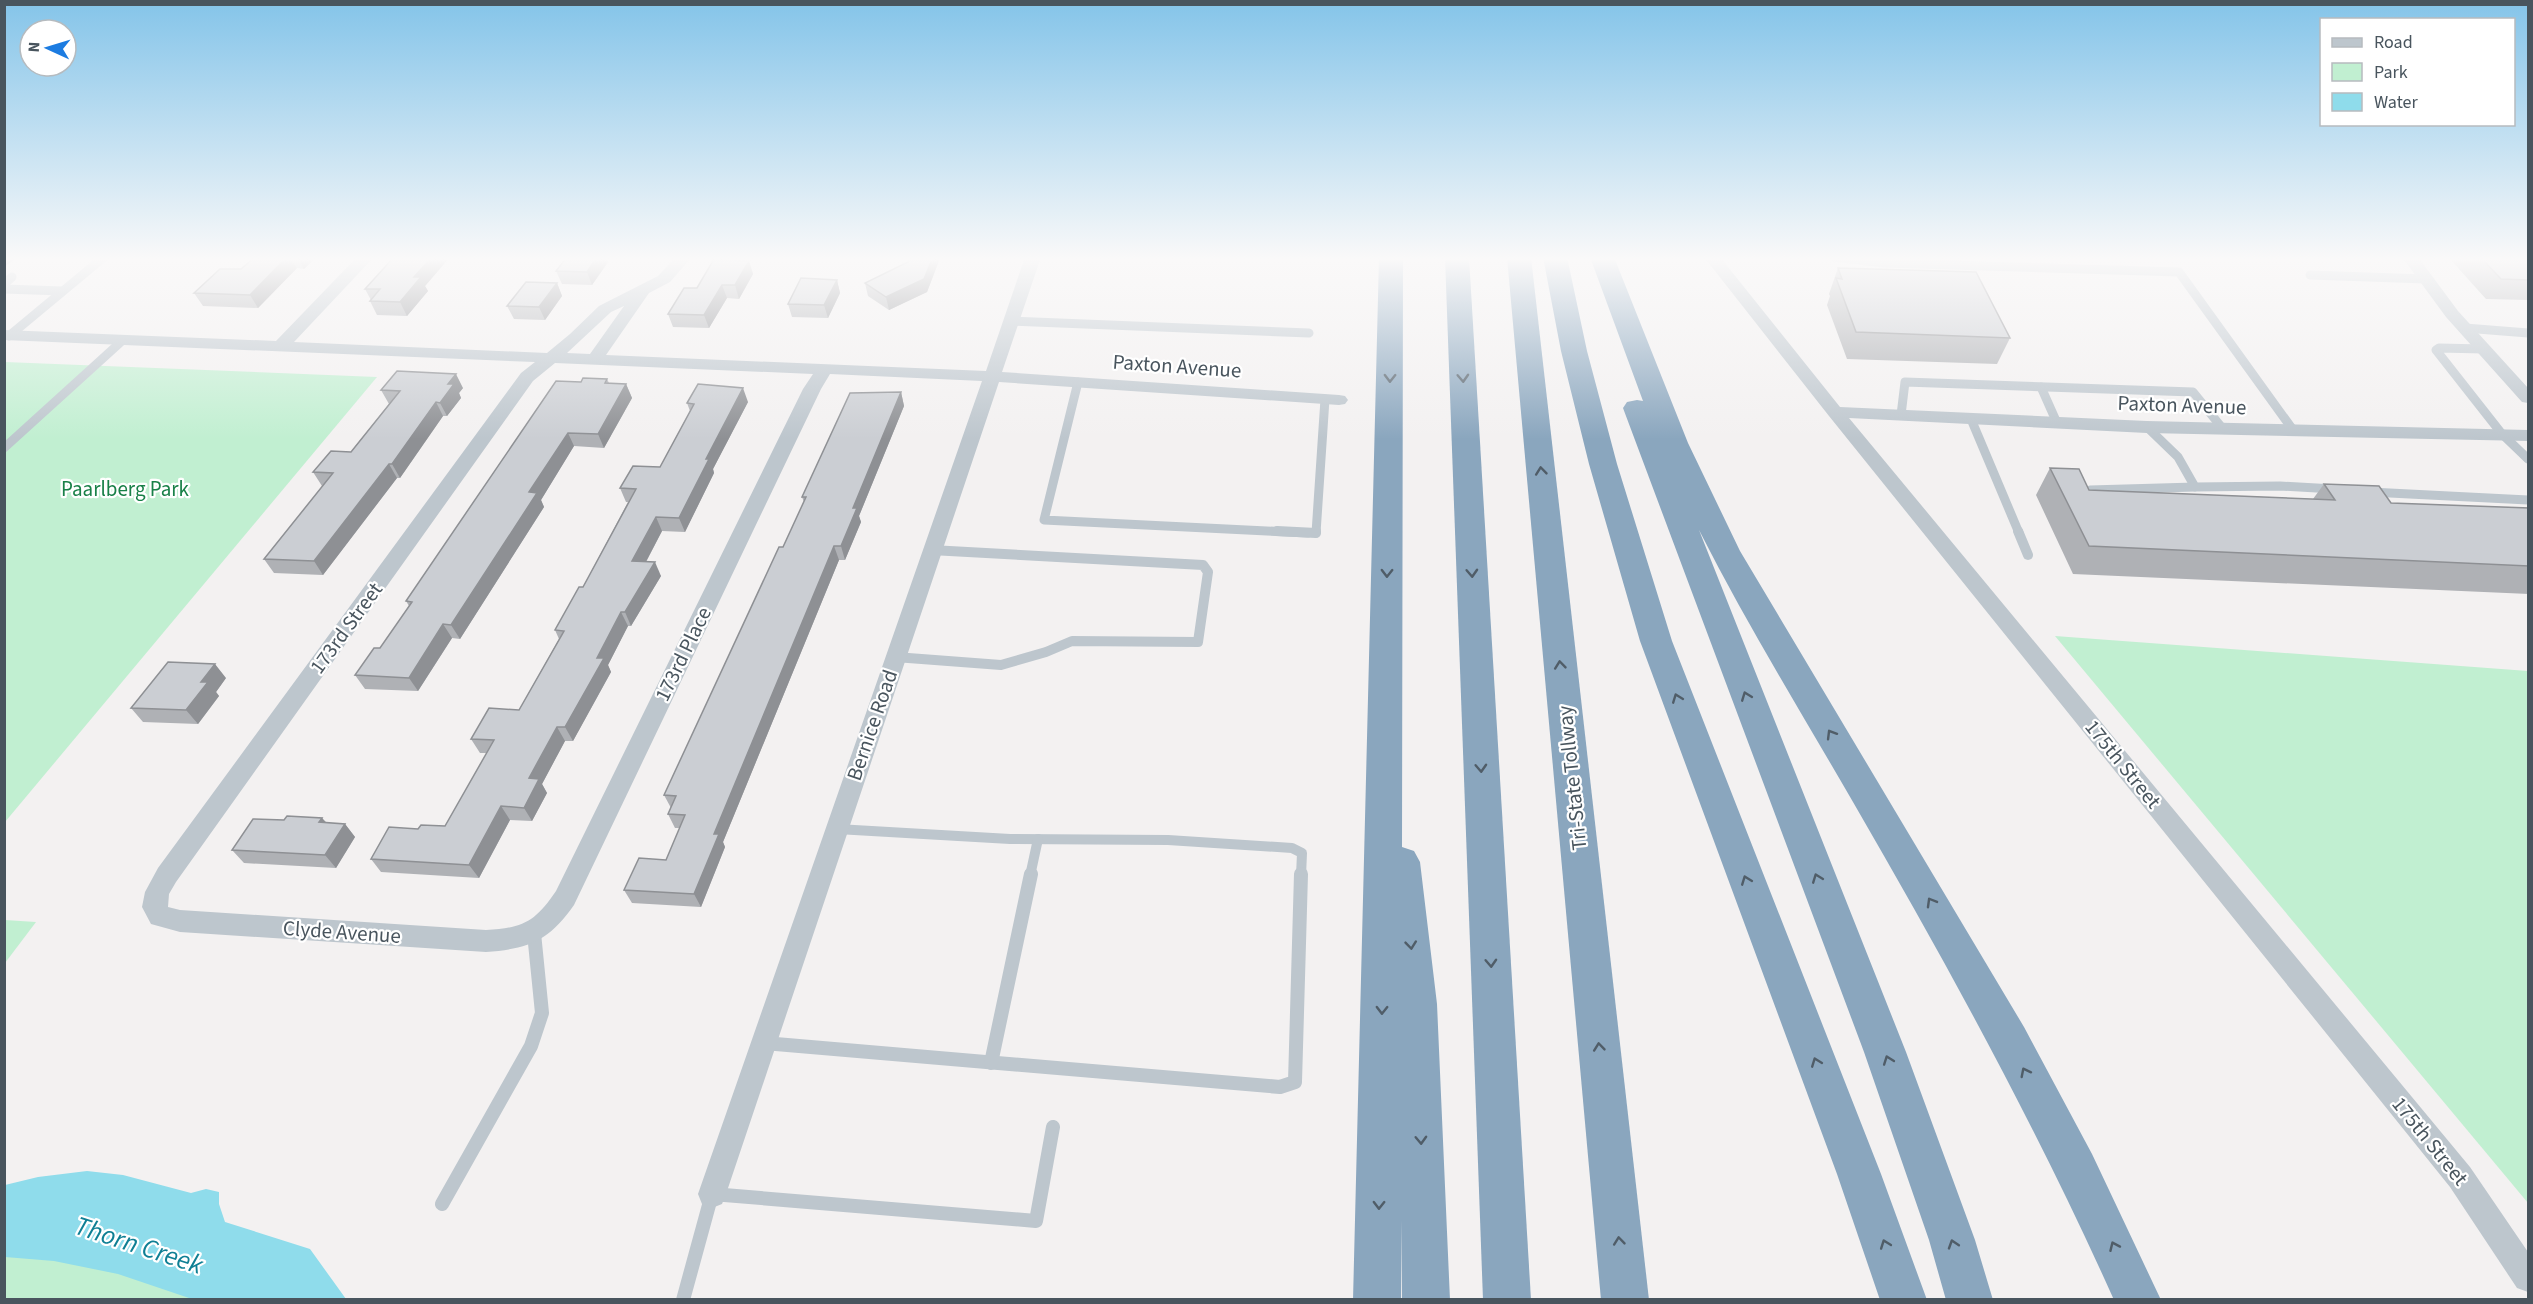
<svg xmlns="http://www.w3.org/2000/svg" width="2533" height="1304" font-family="'Source Sans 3',sans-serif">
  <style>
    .green { fill: #c1efd1 }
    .water { fill: #8fdceb }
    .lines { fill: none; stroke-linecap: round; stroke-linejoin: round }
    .lane-far2 { stroke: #bdc6cd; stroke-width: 9 }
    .lane-far1 { stroke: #bdc6cd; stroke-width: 10 }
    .lane { stroke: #bdc6cd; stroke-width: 14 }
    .street { fill: #bdc6cd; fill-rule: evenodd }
    .highway { fill: #8aa6be; fill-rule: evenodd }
    .wall { fill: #afb1b5 }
    .shaded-wall { fill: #8e9094 }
    .building { fill: #cbced3; stroke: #8e9094; stroke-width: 1.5 }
    .oneway { stroke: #505d68 }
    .labels { text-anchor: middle; stroke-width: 4.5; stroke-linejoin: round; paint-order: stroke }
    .street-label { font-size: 21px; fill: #49555e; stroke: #fff }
    .park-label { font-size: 21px; fill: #198048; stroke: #fff }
    .near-water-label { font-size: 27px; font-style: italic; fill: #0f7f94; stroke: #fff }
  </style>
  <rect width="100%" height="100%" fill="#f3f1f1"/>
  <g class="green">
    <path d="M5,362l372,15 -372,445z"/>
    <path d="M2055,636l473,35v532z"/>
    <path d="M5,920l31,2 -31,41 -1,-43z"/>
    <path d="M4,1227l196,72h-195z"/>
  </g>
  <path class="water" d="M87,1171l36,4 68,18 15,-4 13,3v12l6,18 85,27 36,50h-154l-74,-25 -64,-13 -49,-4v-72l33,-8z"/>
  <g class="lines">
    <g class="lane-far2">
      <path d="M1834,257l50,6 295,9 114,158"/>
      <path d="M2310,275l116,4"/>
      <path d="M4,284l8,-7"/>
      <path d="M4,289l58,2"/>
      <path d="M1010,321l299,12"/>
      <path d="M2465,328l63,5"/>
      <path d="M9,336l95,-79"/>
      <path d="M2484,349l-45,-1 -3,2 66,84 26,25"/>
      <path d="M1078,382l-34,138 264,13"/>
      <path d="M2041,387l16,36"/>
      <path d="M1901,415l4,-33 288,10 30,37"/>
      <path d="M1971,419l48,114"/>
      <path d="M2147,427l31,30 17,30 85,-1 54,3"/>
      <path d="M4,448l119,-108"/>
      <path d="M2090,490l105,-3"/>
      <path d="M2370,492l158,8"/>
      <path d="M1316,533l9,-134"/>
    </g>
    <g class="lane-far1">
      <path d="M1277,531l39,2v-2"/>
      <path d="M2018,531l10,24"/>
      <path d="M895,657l106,8 45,-13 26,-11 126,1 10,-70 -5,-7 -272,-15"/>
      <path d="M837,829l173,10 158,1 124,8 10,5 -1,23"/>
      <path d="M1030,876l8,-37"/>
    </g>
    <g class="lane">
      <path d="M764,1043l516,44 15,-5 6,-208"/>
      <path d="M991,1063l40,-189"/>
      <path d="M442,1204l89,-158 11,-33 -8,-80"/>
      <path d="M683,1300l29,-106 324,27 17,-94"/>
    </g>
    <g class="street">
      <path d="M357,257h17l-80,85 253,11 23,-19 29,-28 59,-30 18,-19h16l-22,25 -21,11 -43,62 380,16 39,-114h16l-39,115 337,23 6,1 3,4 -3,4 -6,1 -340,-23 -273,812 -4,10 -10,4 -10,-4 -4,-10 284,-813 -152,-7 -9,15 -247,516c-25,36 -46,44 -88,47l-306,-20 -29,-8 -9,-17 3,-15 13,-24 363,-495 14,-11 -531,-22v-10l272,11zM624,306l-34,48 -23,-1 44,-41zM555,363l258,11 -10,15 -247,502c-21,31 -33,37 -70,39l-306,-20 -12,-3 1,-13 7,-12 357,-501z"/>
      <path d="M1704,257h16l120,150 307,14 381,9v11l-381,-8 -298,-15 621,749 58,85v40l-11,-4 -67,-101 -621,-771z"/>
      <path d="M2402,257h16l40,54 70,77v15l-6,-1 -76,-85z"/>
    </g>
    <g class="highway">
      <path d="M1379,257h24l-1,590 12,4 6,11 17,142 13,296h-48l-1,-80v80h-48z"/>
      <path d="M1445,257h24l62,1043h-48z"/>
      <path d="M1507,257h24l118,1043h-48z"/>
      <path d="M1543,257h24l20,94 30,113 55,177 209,533 46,126h-47l-43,-126 -197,-533 -51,-177 -28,-113z"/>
      <path d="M1590,257h24l74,186 52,108 284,476 68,127 69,146h-47c-77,-172 -167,-336 -261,-498 -52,-90 -107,-179 -154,-272l207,522 69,188 18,60h-47l-17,-60 -65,-188 -241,-644 4,-6 10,-2 6,1z"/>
    </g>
  </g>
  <g class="wall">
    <path d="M255,257h61l-12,12 -7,-1 -39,40 -55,-2 -9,-13 47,-24z"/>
    <path d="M394,257h56l-25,29 3,5 -21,25 -30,-1 -7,-14 1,-1 -6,-11z"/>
    <path d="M567,257h39l2,5 -16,23 -30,-1 -6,-13z"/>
    <path d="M911,257h45v1h-16l-13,34 -38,18 -21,-14 -3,-13 43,-21z"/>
    <path d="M2451,257h71l3,3h4v40l-43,-1 -36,-40z"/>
    <path d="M749,261l4,13 -14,25 -12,-1 -18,30 -36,-1 -5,-13 29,-26z"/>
    <path d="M1838,268l172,70 -13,26 -150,-5 -20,-54 3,-9 -1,-2z"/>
    <path d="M837,280l3,13 -12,25 -36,-1 -4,-13z"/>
    <path d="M557,283l5,13 -17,24 -31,-1 -7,-13z"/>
    <path d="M607,379l2,4 17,1 6,14 -28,50 -30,-2 -33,54 3,7 -84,132 -8,-1 -34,53 -53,-2 -10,-14 25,-27 29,-42 -3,-5 175,-219z"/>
    <path d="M463,388l-4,5 2,5 -14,18h-4l-43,62h-3l-74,97 -49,-2 -10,-14 59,-73h-1l-9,-14 38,-20 38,-48 -8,-14z"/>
    <path d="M901,392l3,14 -45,110 2,6 -16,38h-6l-116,282 2,5 -24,60 -69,-4 -8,-13 42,-30 14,-32h-5l-7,-14 3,-6 -7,-13 119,-248 21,-45 -2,-5z"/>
    <path d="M748,402l-35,67 1,4 -29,59 -23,-1 -16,31 15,14 -30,50h-3l-20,39 3,7 -38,69h-8l-23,43 5,9 -15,28 -22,-1 -31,58 -98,-6 -10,-13 47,-30 27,-3 42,-73h-7l-9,-14 48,-29 40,-71 -4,-9 28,-43 45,-85h-2l-6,-14 40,-21 30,-56 -3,-8z"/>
    <path d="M2050,468l39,22 224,9 11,-15 67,19 138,5v86l-456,-20 -37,-79z"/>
    <path d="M226,678l-10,14 3,4 -21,28 -55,-2 -12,-14z"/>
    <path d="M322,818l5,5 18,1 10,13 -19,31 -92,-5 -12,-13 52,-30z"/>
  </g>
  <g class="shaded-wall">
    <path d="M4,257h14l-14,10z"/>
    <path d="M287,257h3l7,11 -39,40 -8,-13z"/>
    <path d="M297,257h19l-12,12z"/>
    <path d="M432,257h18l-25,29 3,5 -21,25 -7,-14 14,-25z"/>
    <path d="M597,257h9l2,5 -16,23 -5,-13z"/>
    <path d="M933,257l7,1 -13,34 -38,18 -3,-13z"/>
    <path d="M749,261l4,13 -14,25 -4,-14z"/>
    <path d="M837,280l3,13 -12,25 -4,-13z"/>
    <path d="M557,283l5,13 -17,24 -6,-13z"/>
    <path d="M722,285l5,13 -18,30 -5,-13z"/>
    <path d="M456,374l7,14 -4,5 2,5 -14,18 -7,-13 8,-19z"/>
    <path d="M626,384l6,14 -28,50 -6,-14z"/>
    <path d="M743,388l5,14 -35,67 1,4 -29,59 -6,-14 27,-59z"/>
    <path d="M901,392l3,14 -45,110 2,6 -16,38 -4,-14 12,-38z"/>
    <path d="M436,402l7,14 -43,62 -8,-14z"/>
    <path d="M568,433l6,13 -33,54 3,7 -84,132 -9,-14 78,-133z"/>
    <path d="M389,464l8,14 -74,97 -9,-14z"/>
    <path d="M656,517l6,14 -23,44 -7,-14z"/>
    <path d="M834,546l5,14 -116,282 2,5 -24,60 -7,-13 20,-60z"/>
    <path d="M655,562l6,14 -30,50 -6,-14z"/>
    <path d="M621,612l7,14 -20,39 3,7 -38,69 -8,-14 32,-69z"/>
    <path d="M443,624l9,14 -34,53 -9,-13z"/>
    <path d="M215,664l11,14 -10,14 3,4 -21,28 -12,-14 15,-28z"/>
    <path d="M557,727l8,14 -23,43 5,9 -15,28 -8,-13 5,-30z"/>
    <path d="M501,806l9,14 -31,58 -10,-13z"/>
    <path d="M322,818l11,13 -14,-9z"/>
    <path d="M345,824l10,13 -19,31 -11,-13z"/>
  </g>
  <g class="building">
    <path d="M255,257h32l-37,38 -56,-2 26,-24h21z"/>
    <path d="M394,257h38l-18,20h7l-21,25 -30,-1 10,-12h-15z"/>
    <path d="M567,257h30l-10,15 -31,-1z"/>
    <path d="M911,257h22l-9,22 -38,18 -21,-14 43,-21z"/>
    <path d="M2480,257h42l3,3h4v20l-28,-1z"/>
    <path d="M714,259l35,2 -14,24h-13l-18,30 -36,-1 16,-26h13z"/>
    <path d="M1838,268l138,4 34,66 -154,-6 -20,-54 6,1z"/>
    <path d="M801,278l36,2 -13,25 -36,-1z"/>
    <path d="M526,282l31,1 -18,24 -32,-1z"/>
    <path d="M397,371l59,3 -8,10h6l-14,19 -4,-1 -44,62h-3l-75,97 -50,-2 69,-86 -20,-1 18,-21 20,1 49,-61 -19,-1z"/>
    <path d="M583,378l24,1 -2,4 21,1 -28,50 -30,-1 -39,59 8,1 -86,132 -8,-1 -34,54 -54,-3 19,-27h6l32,-46 -6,-1 150,-220 25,1z"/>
    <path d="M698,384l45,4 -37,71h3l-30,59 -23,-1 -24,44 23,1 -30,50h-4l-24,46h7l-39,69h-8l-28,51 10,1 -15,29 -23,-2 -32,59 -98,-6 18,-32 29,2 3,-4 24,1 49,-86 -23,-1 18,-31 30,2 45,-79 -9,-1 24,-43h4l53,-98 -16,-1 13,-22 27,1 34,-63 -7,-1z"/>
    <path d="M901,392l-48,116h4l-16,38h-7l-120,288h5l-25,60 -70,-4 15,-32 27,2 19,-45 -17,-1 8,-18 -12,-1 115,-248h4l23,-50h-4l48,-104z"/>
    <path d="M2050,468l29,1 10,21 246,10 -11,-16 55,2 12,17 138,5v58l-440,-20z"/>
    <path d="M168,662l47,2 -14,18h7l-22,28 -55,-2z"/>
    <path d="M287,816l35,2 -3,4 26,2 -20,31 -93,-5 21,-31 31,1z"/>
  </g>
  <defs><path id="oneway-chevron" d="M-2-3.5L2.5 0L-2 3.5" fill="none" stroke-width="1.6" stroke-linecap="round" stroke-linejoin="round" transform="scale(1.5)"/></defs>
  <g class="oneway">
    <use href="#oneway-chevron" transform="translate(1390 378) rotate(91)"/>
    <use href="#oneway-chevron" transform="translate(1463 378) rotate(87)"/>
    <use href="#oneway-chevron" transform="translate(1541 471) rotate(-96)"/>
    <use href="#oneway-chevron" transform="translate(1387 573) rotate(91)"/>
    <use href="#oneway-chevron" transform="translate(1472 573) rotate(87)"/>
    <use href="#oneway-chevron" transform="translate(1560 665) rotate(-96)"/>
    <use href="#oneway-chevron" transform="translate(1746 696) rotate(-111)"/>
    <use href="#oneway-chevron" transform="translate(1677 698) rotate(-111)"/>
    <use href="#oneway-chevron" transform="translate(1831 734) rotate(-121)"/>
    <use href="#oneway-chevron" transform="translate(1481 768) rotate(87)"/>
    <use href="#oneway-chevron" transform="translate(1817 878) rotate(-111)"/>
    <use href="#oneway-chevron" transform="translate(1746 880) rotate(-111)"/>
    <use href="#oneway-chevron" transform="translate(1931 902) rotate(-120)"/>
    <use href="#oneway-chevron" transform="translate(1411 945) rotate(84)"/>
    <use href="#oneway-chevron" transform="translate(1491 963) rotate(87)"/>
    <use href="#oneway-chevron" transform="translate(1382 1010) rotate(91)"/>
    <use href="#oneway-chevron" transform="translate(1599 1047) rotate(-96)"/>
    <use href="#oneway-chevron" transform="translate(1888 1060) rotate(-110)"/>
    <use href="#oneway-chevron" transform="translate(1816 1062) rotate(-111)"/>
    <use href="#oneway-chevron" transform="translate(2025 1072) rotate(-117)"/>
    <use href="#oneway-chevron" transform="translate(1421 1140) rotate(88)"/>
    <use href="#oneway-chevron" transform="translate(1379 1205) rotate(91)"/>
    <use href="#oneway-chevron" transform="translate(1619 1241) rotate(-96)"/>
    <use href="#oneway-chevron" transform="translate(1885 1244) rotate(-110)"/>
    <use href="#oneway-chevron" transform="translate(1953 1244) rotate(-108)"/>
    <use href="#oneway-chevron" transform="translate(2114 1246) rotate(-114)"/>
  </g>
  <linearGradient id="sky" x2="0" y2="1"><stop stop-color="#84c4e9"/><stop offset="0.59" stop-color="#faf9f9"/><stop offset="1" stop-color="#faf9f9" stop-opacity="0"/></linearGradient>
  <rect width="2533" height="439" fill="url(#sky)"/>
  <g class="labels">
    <g class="street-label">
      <text transform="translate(1177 366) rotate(4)" y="7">Paxton Avenue</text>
      <text transform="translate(2182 405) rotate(2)" y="7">Paxton Avenue</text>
      <text transform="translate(346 628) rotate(-54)" y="7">173rd Street</text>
      <text transform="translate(683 654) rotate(-64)" y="7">173rd Place</text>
      <text transform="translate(872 725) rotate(-71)" y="7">Bernice Road</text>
      <text transform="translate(2123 764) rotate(51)" y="7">175th Street</text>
      <text transform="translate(1572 778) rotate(-96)" y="7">Tri-State Tollway</text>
      <text transform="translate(342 932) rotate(4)" y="7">Clyde Avenue</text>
      <text transform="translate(2430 1141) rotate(51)" y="7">175th Street</text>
    </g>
    <g class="park-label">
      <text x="125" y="496">Paarlberg Park</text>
    </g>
    <g class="near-water-label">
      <text transform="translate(139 1245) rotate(18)" y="9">Thorn Creek</text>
    </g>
  </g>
  <rect width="2533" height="1304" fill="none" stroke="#49555e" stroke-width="12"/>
  <rect x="2320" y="18" width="195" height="108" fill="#ffffff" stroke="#b6bbbf" stroke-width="1.5"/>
  <rect x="2332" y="38" width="30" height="9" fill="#bdc6cd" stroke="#b6bbbf" stroke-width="1.5"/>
  <text x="2374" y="48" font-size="18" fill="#49555e">Road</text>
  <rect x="2332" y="63" width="30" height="18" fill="#c1efd1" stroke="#b6bbbf" stroke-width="1.5"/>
  <text x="2374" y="78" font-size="18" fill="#49555e">Park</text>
  <rect x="2332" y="93" width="30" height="18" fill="#8fdceb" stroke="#b6bbbf" stroke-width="1.5"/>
  <text x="2374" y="108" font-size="18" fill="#49555e">Water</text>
  <g transform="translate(48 48) rotate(274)"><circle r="28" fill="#ffffff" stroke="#b6bbbf" stroke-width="1.5"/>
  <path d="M0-4.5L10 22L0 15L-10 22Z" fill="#1c7ce1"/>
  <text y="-9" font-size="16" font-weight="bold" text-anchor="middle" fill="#49555e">N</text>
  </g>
</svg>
